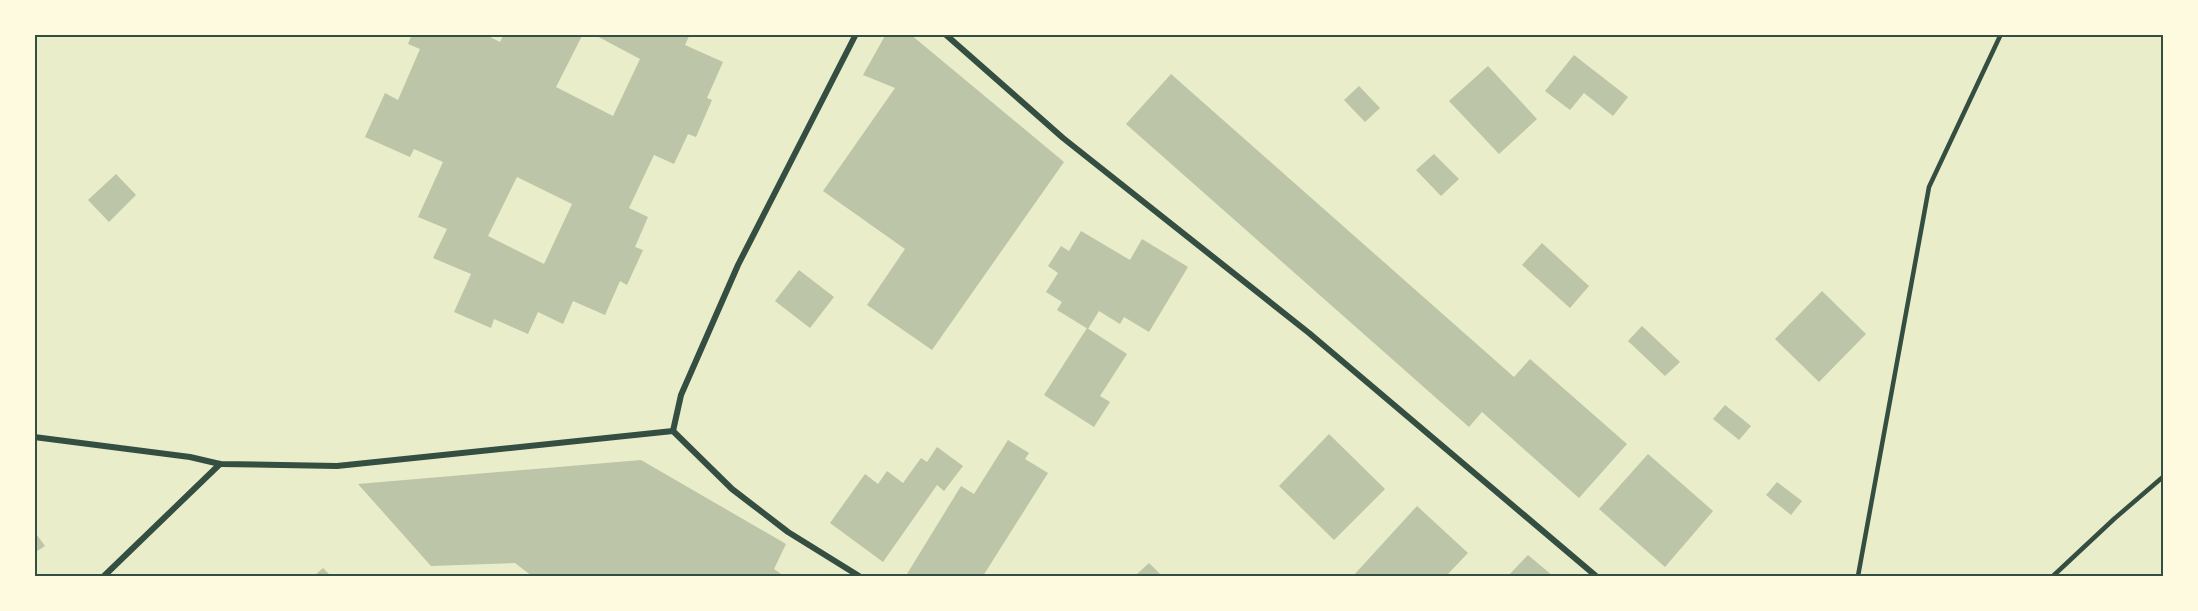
<svg xmlns="http://www.w3.org/2000/svg" width="2198" height="611" font-family="'Exo 2',sans-serif">
  <style>
    .building { fill: #bcc5a7; fill-rule: evenodd }
    .lines { fill: none; stroke-linecap: round; stroke-linejoin: round }
    .service { stroke: #344e41; stroke-width: 4.5 }
    .minor { stroke: #344e41; stroke-width: 6 }
    .neatline { fill: none; stroke: #344e41; stroke-width: 2 }
  </style>
  <rect width="100%" height="100%" fill="#e9edc9"/>
  <g class="building">
    <path d="M412,34h72l16,8 4,-8h79l-27,53 57,29 27,-57 -47,-25h97l-5,11 38,17 -16,36 5,2 -16,37 -8,-3 -14,30 -20,-9 -25,53 19,9 -13,30 8,3 -16,35 -7,-4 -15,34 -32,-14 -10,23 -25,-12 -10,22 -34,-15 -3,9 -37,-16 17,-38 -38,-16 14,-29 -29,-12 25,-55 -29,-13 -4,8 -45,-20 20,-44 13,7 22,-51 -12,-5zM517,177l55,27 -28,60 -56,-28z"/>
    <path d="M886,34h24l154,128 -132,188 -65,-45 38,-56 -82,-58 72,-103 -32,-13z"/>
    <path d="M1574,55l54,42 -15,19 -29,-23 -14,17 -25,-19z"/>
    <path d="M1488,66l49,53 -38,35 -50,-53z"/>
    <path d="M1171,74l343,303 16,-18 97,85 -48,54 -97,-86 -13,15 -343,-303z"/>
    <path d="M1359,86l21,22 -15,14 -21,-22z"/>
    <path d="M1434,154l25,25 -18,17 -25,-26z"/>
    <path d="M116,174l20,21 -27,27 -21,-22z"/>
    <path d="M1081,231l49,29 12,-21 46,28 -39,65 -25,-15 -4,7 -21,-13 -11,18 -31,-19 5,-8 -16,-10 12,-19 -10,-7 13,-20 8,5z"/>
    <path d="M1542,243l47,43 -19,22 -48,-43z"/>
    <path d="M799,270l35,27 -24,31 -35,-27z"/>
    <path d="M1822,291l44,43 -47,48 -44,-43z"/>
    <path d="M1642,326l38,36 -15,14 -37,-35z"/>
    <path d="M1087,328l40,26 -27,42 10,6 -16,25 -50,-32z"/>
    <path d="M1725,405l26,21 -12,14 -26,-21z"/>
    <path d="M1329,434l56,55 -51,51 -55,-54z"/>
    <path d="M1008,440l21,13 -4,6 23,14 -65,103h-72l-4,-2 54,-88 13,8z"/>
    <path d="M937,447l26,19 -19,25 -7,-6 -54,77 -53,-39 35,-49 13,10 9,-13 16,12 18,-25 6,4z"/>
    <path d="M1648,454l65,57 -48,56 -66,-58z"/>
    <path d="M641,460l145,84 -12,25 10,7h-252l-17,-13 -84,3 -73,-82z"/>
    <path d="M1777,482l25,19 -11,14 -25,-20z"/>
    <path d="M1417,506l51,47 -22,23h-93z"/>
    <path d="M34,531l11,15 -11,7z"/>
    <path d="M1528,555l25,21h-45z"/>
    <path d="M1149,563l13,13h-27z"/>
    <path d="M323,568l8,8h-17z"/>
  </g>
  <g class="lines">
    <g class="service">
      <path d="M1858,576l71,-389 72,-153"/>
      <path d="M2053,576l61,-57 50,-43"/>
    </g>
    <g class="minor">
      <path d="M945,34l118,104 246,195 287,243"/>
      <path d="M673,431l8,-36 57,-130 118,-231"/>
      <path d="M673,431l59,58 56,43 71,44"/>
      <path d="M34,437l156,20 30,7 117,2 336,-35"/>
      <path d="M104,576l116,-112"/>
    </g>
  </g>
  <rect width="2198" height="611" fill="none" stroke="#fefae0" stroke-width="72"/>
  <rect x="36" y="36" width="2126" height="539" class="neatline"/>
</svg>
